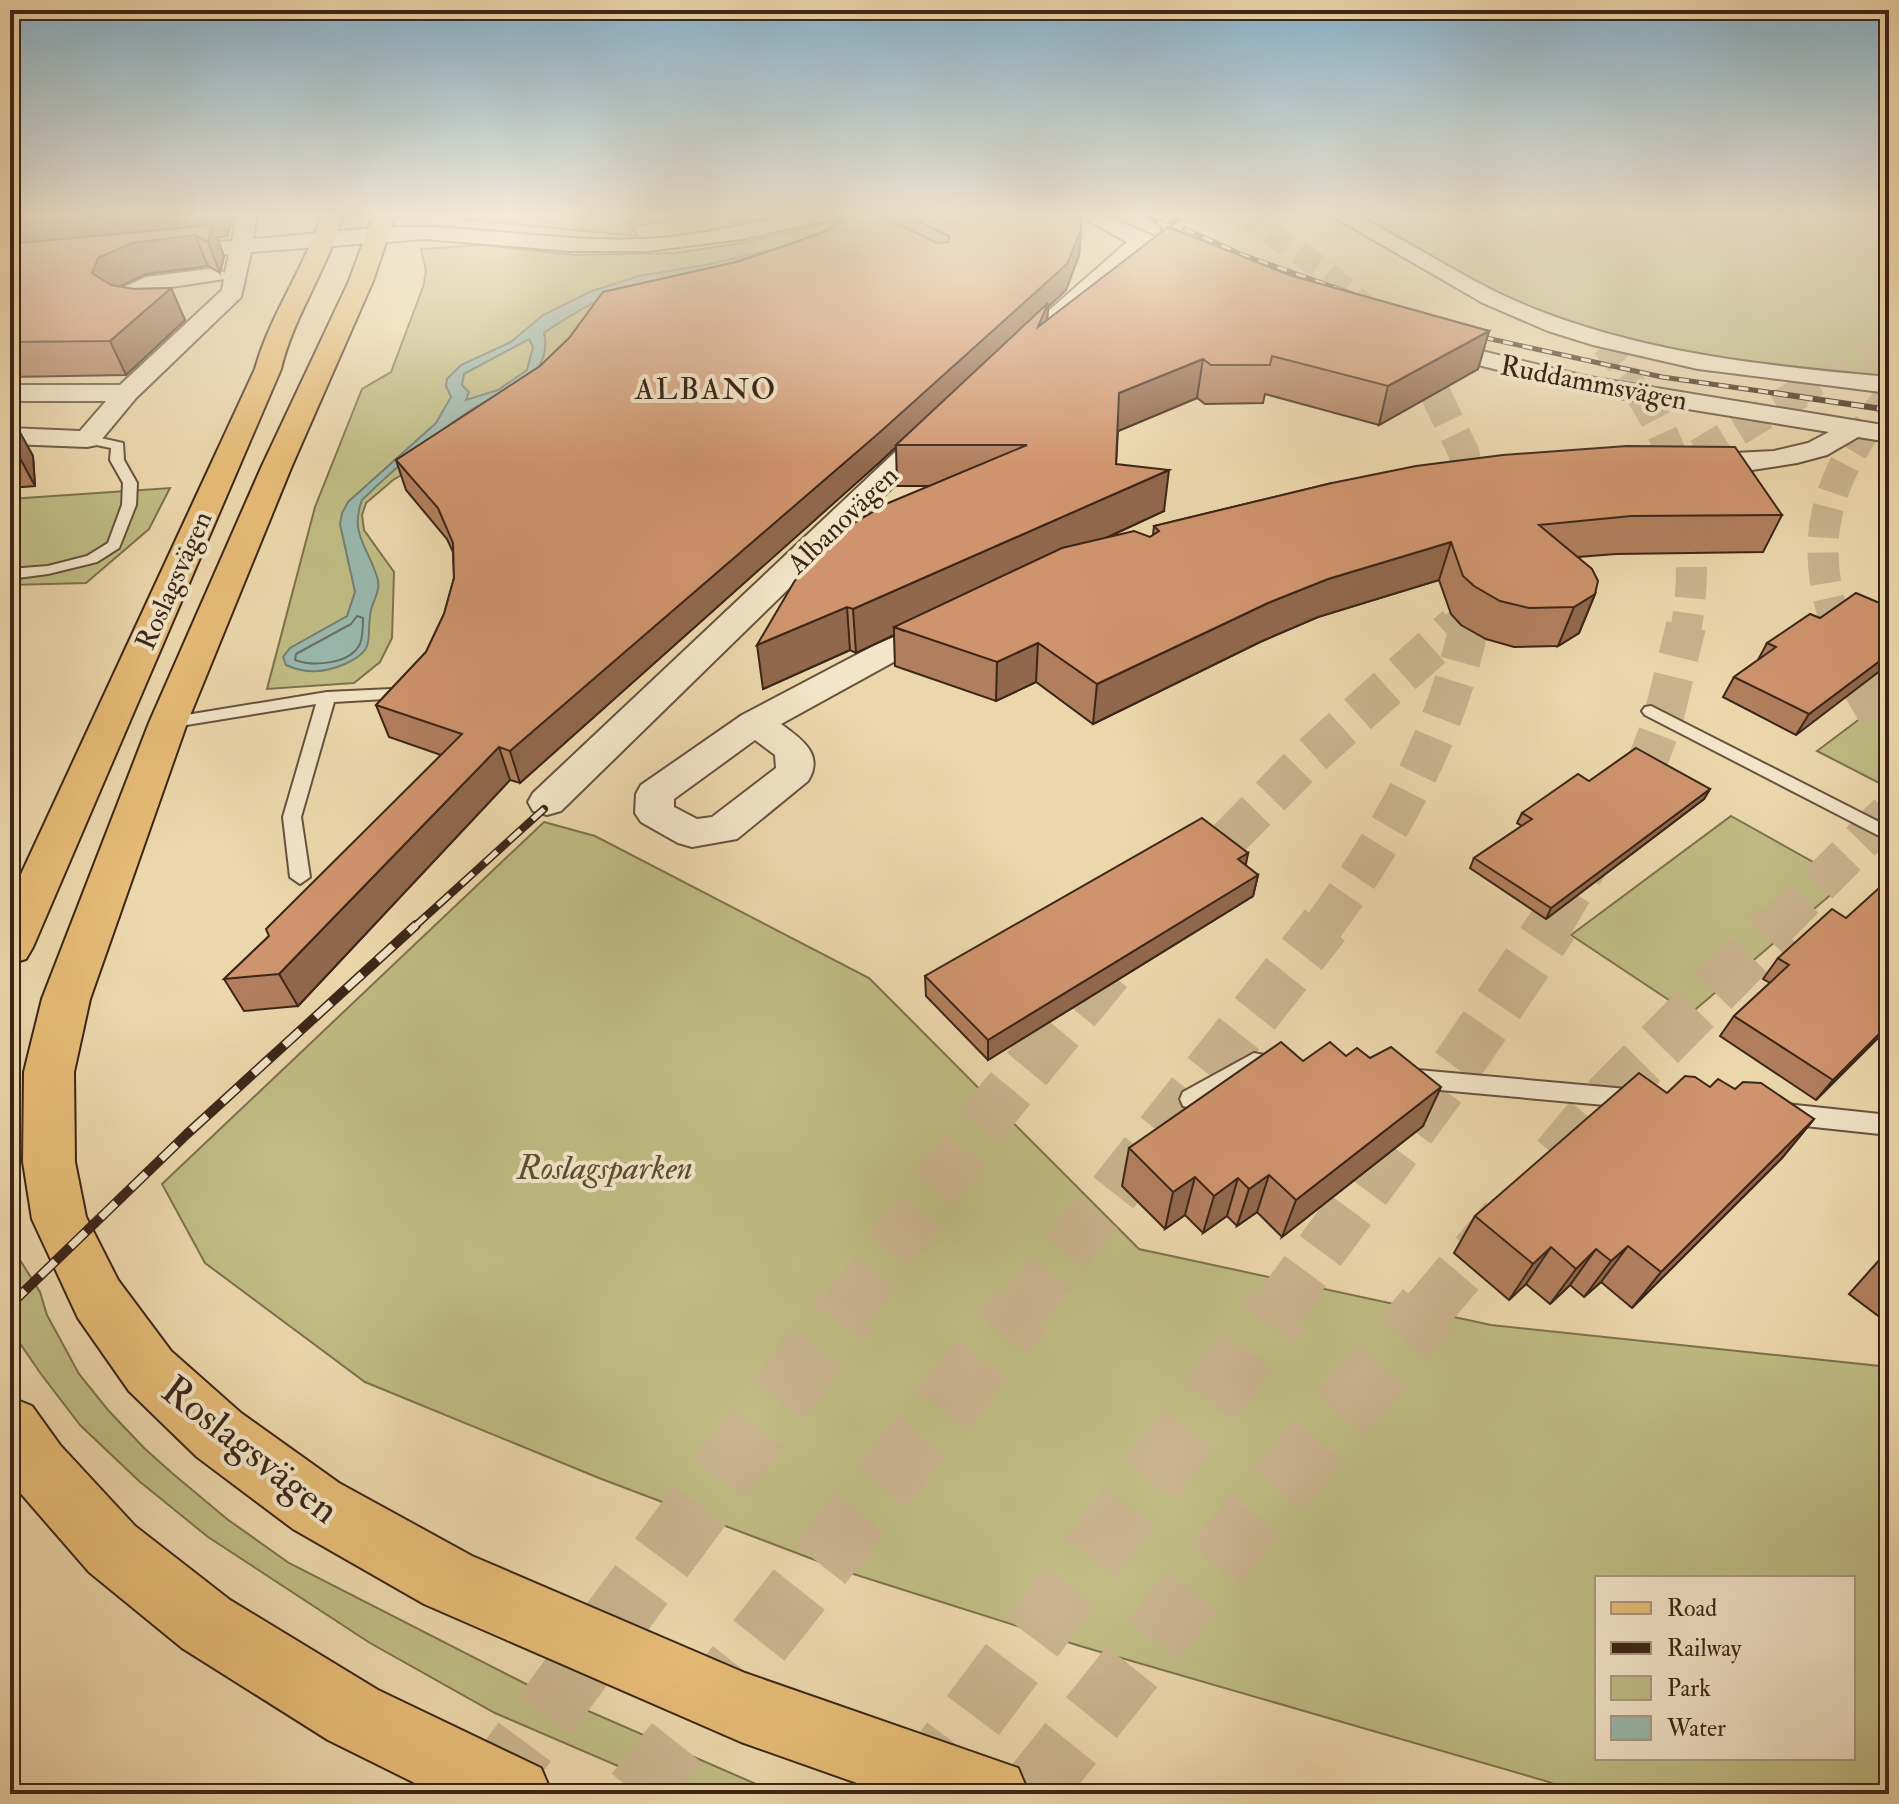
<svg xmlns="http://www.w3.org/2000/svg" width="1899" height="1804" font-family="'IM FELL Double Pica',serif">
  <style>
    .green { fill: #c0bc84; stroke: #7e714e; stroke-width: 2; fill-rule: evenodd }
    .water { fill: #99b8ae; stroke: #747e72; stroke-width: 2; fill-rule: evenodd }
    .lines { fill: none; stroke-linecap: round; stroke-linejoin: round }
    .shore { stroke: #6a6f63; stroke-width: 2 }
    .highway-tunnel-far4 { stroke: #c9b48e; stroke-width: 24; stroke-dasharray: 24 12; stroke-linecap: butt }
    .highway-tunnel-far3 { stroke: #c9b48e; stroke-width: 31; stroke-dasharray: 31 15; stroke-linecap: butt }
    .highway-tunnel-far2 { stroke: #c9b48e; stroke-width: 40; stroke-dasharray: 40 20; stroke-linecap: butt }
    .highway-tunnel-far1 { stroke: #c9b48e; stroke-width: 51; stroke-dasharray: 51 25; stroke-linecap: butt }
    .highway-tunnel { stroke: #c9b48e; stroke-width: 65; stroke-dasharray: 65 33; stroke-linecap: butt }
    .lane-casing { stroke: #68523d; stroke-width: 4 }
    .street-casing { stroke: #68523d; stroke-width: 4 }
    .primary-casing { stroke: #3c2618; stroke-width: 4 }
    .lane { fill: #f3e5c9; fill-rule: evenodd }
    .street { fill: #f3e5c9; fill-rule: evenodd }
    .primary { fill: #e6bc76; fill-rule: evenodd }
    .rail-far3-casing { stroke: #3c2618; stroke-width: 5 }
    .rail-far2-casing { stroke: #3c2618; stroke-width: 6 }
    .rail-far1-casing { stroke: #3c2618; stroke-width: 8 }
    .rail-casing { stroke: #3c2618; stroke-width: 10 }
    .rail-far3 { stroke: #f3e5c9; stroke-width: 3; stroke-dasharray: 10; stroke-linecap: butt }
    .rail-far2 { stroke: #f3e5c9; stroke-width: 4; stroke-dasharray: 13; stroke-linecap: butt }
    .rail-far1 { stroke: #f3e5c9; stroke-width: 5; stroke-dasharray: 16; stroke-linecap: butt }
    .rail { stroke: #f3e5c9; stroke-width: 7; stroke-dasharray: 21; stroke-linecap: butt }
    .wall { fill: #b27f5e; stroke: #3c2618; stroke-width: 2 }
    .shaded-wall { fill: #91684c; stroke: #3c2618; stroke-width: 2 }
    .building { fill: #cf946d; stroke: #3c2618; stroke-width: 2 }
    .labels { text-anchor: middle; stroke-width: 8; stroke-linejoin: round; paint-order: stroke }
    .far-street-label { font-size: 28px; fill: #3c2618; stroke: #f3e5c9 }
    .far-neighbourhood-label { font-size: 30px; letter-spacing: 2px; fill: #3c2618; stroke: #f3e5c9 }
    .park-label { font-size: 34px; font-style: italic; fill: #5d4c33; stroke: #f3e5c9 }
    .near-street-label { font-size: 40px; fill: #3c2618; stroke: #f3e5c9 }
  </style>
  <rect width="100%" height="100%" fill="#ecd7ac"/>
  <filter id="stains"><feTurbulence type="fractalNoise" baseFrequency=".0025" numOctaves="4"/><feColorMatrix values="0 0 0 0 .2 0 0 0 0 .09 0 0 0 0 .02 0 0 0 .5 -.17"/></filter>
  <radialGradient id="worn" r=".72"><stop offset=".6" stop-color="#630" stop-opacity="0"/><stop offset="1" stop-color="#630" stop-opacity=".3"/></radialGradient>
  <g class="green">
    <path d="M455,213h334l-56,11 -8,-10 -93,12 6,10 -182,-17z"/>
    <path d="M873,213h52l-435,210 -97,57 -27,23 -4,12 2,15 30,42 -2,66 -12,24 -26,21 -87,6 48,-182 47,-118 29,-17 32,-85 3,-16 -5,-22 61,-4 92,10 102,-2 65,-10z"/>
    <path d="M1344,213h545v167c-110,-13 -223,-23 -328,-59 -76,-26 -147,-71 -217,-108z"/>
    <path d="M170,488l-21,41 -63,54 -76,2v-86z"/>
    <path d="M1889,697v91l-72,-37z"/>
    <path d="M1731,816l116,65 -157,133 -119,-79z"/>
    <path d="M544,822l51,14 274,142 270,271 352,76 398,42v427h-316l-24,-12 -469,-136 -236,-75 -245,-93 -234,-96 -160,-119 -43,-79zM1853,1578v180h-256v-180z"/>
    <path d="M20,1260l20,32 7,23 32,59 29,36 36,38 28,25 55,46 62,44 235,120 255,111h-96l-188,-81 -125,-70 -162,-106 -69,-56 -59,-56 -39,-51 -24,-35 -7,-25v-43z"/>
  </g>
  <path class="water" d="M883,223l-211,56c-50,5 -87,26 -128,54 4,16 -1,32 -14,44 -16,16 -40,21 -59,33 -38,25 -76,58 -109,90 -13,35 7,47 16,80 2,11 -4,19 -7,30 -6,29 7,39 -26,54 -21,9 -39,10 -59,1l-3,-8 7,-9 57,-32 8,-24 -15,-68 2,-11 6,-11 88,-79 15,-26 -5,-11 1,-7 14,-14 50,-23 32,-27 49,-24 47,-15 67,-11zM529,339l4,8 -6,23 -29,20 -32,10 3,-8 -7,-7 2,-11z"/>
  <g class="lines">
    <path class="shore" d="M357,616l6,2c0,8 0,18 -3,26 -10,20 -46,23 -65,16l1,-6 55,-30z"/>
    <g class="highway-tunnel-far4">
      <path d="M1238,213c78,47 151,102 198,182"/>
      <path d="M1434,213c82,49 154,102 207,182"/>
      <path d="M1522,213l196,26 171,15"/>
      <path d="M1797,395l92,-50"/>
    </g>
    <g class="highway-tunnel-far3">
      <path d="M1435,393l29,60 11,67"/>
      <path d="M1640,393c45,67 61,157 46,235"/>
      <path d="M1659,478l141,-85"/>
      <path d="M1454,628l51,-42"/>
      <path d="M1469,628l5,-24"/>
      <path d="M1837,628c-32,-96 -7,-154 52,-231"/>
    </g>
    <g class="highway-tunnel-far2">
      <path d="M1836,626l28,64 25,44"/>
      <path d="M1186,882l114,-116 156,-140"/>
      <path d="M1323,927c67,-91 122,-189 146,-301"/>
      <path d="M1552,927l94,-162 16,-41 24,-98"/>
      <path d="M1776,927l113,-114"/>
    </g>
    <g class="highway-tunnel-far1">
      <path d="M1557,1157l39,-47 182,-185"/>
      <path d="M844,1312l156,-211 119,-144"/>
      <path d="M1019,1312l306,-387"/>
      <path d="M1275,1312l184,-249 94,-138"/>
      <path d="M1426,1312l79,-93"/>
    </g>
    <g class="highway-tunnel">
      <path d="M486,1794l359,-484"/>
      <path d="M637,1794l384,-484"/>
      <path d="M914,1794l363,-484"/>
      <path d="M1030,1794l175,-218 223,-266"/>
    </g>
    <defs>
      <g id="lane">
        <path d="M87,435l36,8 1,17 13,23 -1,22 -17,43 -22,14 -49,12 -38,5v-10l38,-3 39,-10 21,-13 14,-38 1,-22 -13,-23 1,-12 -29,-6v-6z"/>
        <path d="M413,688l6,1 2,4 -2,4 -85,5 -33,115 9,60 -10,7 -10,-7 -7,-60 33,-113 -148,24 -9,-5 9,-5 159,-26z"/>
        <path d="M1651,706l238,121v14l-244,-126 -3,-4 3,-4z"/>
        <path d="M1254,1053l26,5 3,6 -3,6 -23,1 -58,35 -8,2 -8,-2 -3,-7 3,-7z"/>
        <path d="M1407,1069l231,21 8,2 3,7 -3,7 -8,2 -231,-21 -8,-2 -3,-7 3,-7z"/>
        <path d="M1786,1104l103,11v20l-103,-11 -8,-3 -4,-7 4,-7z"/>
      </g>
      <g id="street">
        <path d="M237,213h20l-4,26c56,-4 120,-14 175,-12 73,3 145,15 218,12 67,-3 132,-27 198,-26l-3,4 -99,22 -94,12h-78l-144,-12 -175,13 -10,45 -105,101 -39,47 -10,2 -77,-3v-16l70,3 26,-30h-96v-16h110l102,-95 2,-11 -72,11 -18,9 4,4 28,2 4,5 -4,5c-17,4 -43,4 -56,-10l5,-14 31,-14 70,-9 9,5 4,-19 -66,4 -11,-6 11,-6 69,-5z"/>
        <path d="M1074,213h25l108,46 3,5 -11,7 -55,-22 -121,110h-18l-3,-5 3,-5 122,-107z"/>
        <path d="M1327,213h25c59,29 113,67 173,92 115,48 241,61 364,72v16l-191,-24 -105,-24 -45,-14 -65,-28z"/>
        <path d="M1424,337l165,40 300,49v16l-31,-5 -31,18 -30,8 -45,7h-66l-10,-2 -4,-6 4,-6 98,-5 34,-8 21,-11 -240,-39 -174,-44 -3,-5 3,-5z"/>
        <path d="M938,419l10,2 3,6 -3,6 -387,378 -14,4 -14,-4 -5,-9 5,-9 395,-372z"/>
        <path d="M946,615l12,3 5,7 -5,7 -59,27 -118,65c19,14 44,30 27,57l-71,58 -45,8 -14,-4 -37,-21 -6,-9 1,-19 5,-9 101,-70 133,-70zM755,740l20,15 1,13 -64,49 -15,2 -23,-12v-8z"/>
      </g>
      <g id="primary">
        <path d="M322,213h21c-14,55 -49,101 -62,156l-248,578 -7,12 -16,5v-66l245,-529c15,-55 50,-101 67,-156z"/>
        <path d="M374,213h22l-23,68 -82,187 -104,255 -97,276 -16,73 1,90 11,55 32,63 53,71 70,62 98,70 133,73 273,117 273,95 11,26h-141l-147,-52 -317,-138 -131,-75 -96,-72 -68,-66 -51,-73 -46,-99 -9,-57 1,-90 18,-73 107,-276 112,-255 88,-187z"/>
        <path d="M10,1397l22,9 28,39 75,81 95,74 148,90 163,78 11,26h-115l-109,-54 -146,-92 -93,-76 -79,-91z"/>
      </g>
    </defs>
    <use href="#lane" class="lane-casing"/>
    <use href="#street" class="street-casing"/>
    <use href="#primary" class="primary-casing"/>
    <use href="#lane" class="lane"/>
    <use href="#street" class="street"/>
    <use href="#primary" class="primary"/>
    <defs>
      <g id="rail-far3">
        <path d="M1140,213l52,26"/>
        <path d="M1162,229l28,-16"/>
        <path d="M1185,229l58,26 110,39"/>
        <path d="M1464,333l198,44 126,18"/>
      </g>
      <path id="rail-far2" d="M1774,393l115,17"/>
      <path id="rail-far1" d="M414,927l130,-118"/>
      <path id="rail" d="M10,1305l177,-171 229,-209"/>
    </defs>
    <use href="#rail-far3" class="rail-far3-casing"/>
    <use href="#rail-far2" class="rail-far2-casing"/>
    <use href="#rail-far1" class="rail-far1-casing"/>
    <use href="#rail" class="rail-casing"/>
    <use href="#rail-far3" class="rail-far3"/>
    <use href="#rail-far2" class="rail-far2"/>
    <use href="#rail-far1" class="rail-far1"/>
    <use href="#rail" class="rail"/>
  </g>
  <g class="wall">
    <path d="M10,213h224l-7,23 -10,1 7,19 -4,17 -12,-7 -62,8 -27,13 15,2 37,-1 14,32 -59,55 -116,2z"/>
    <path d="M876,213h204l1,17 -2,25 -13,35 -18,17 -1,13 245,-44 197,55 -11,38 -99,56 -114,-31 -2,9 -58,1 -8,-6 -79,33 -2,33 48,47 -58,27 44,-1 3,-2 1,-9 178,-43 450,32 -19,37 -147,2 -38,3 17,37 -16,39 -21,13 -44,1 -28,-8 -25,-14 -10,-11 -12,-34 -121,37 -58,25 -167,82 -57,-42 -40,19 -101,-35 -1,-31 -38,18 -6,-3 -87,39 166,-203h-32l-1,-39 -376,336 -10,-3 -212,226 -54,5 -20,-32 45,-43 172,-181 -52,-18 -13,-32 50,-53 18,-38 10,-36 -1,-26 -6,-13 -41,-49 -10,-30 340,-198 52,-17z"/>
    <path d="M10,420h3l20,36 2,30 -25,2z"/>
    <path d="M1889,607l-93,128 -73,-38 11,-20 24,-17 9,-17 53,-25z"/>
    <path d="M1589,781l121,8 -6,10 -158,120 -76,-51 4,-10 48,-32 -5,-3 5,-10z"/>
    <path d="M1248,853l-3,12 13,10 -5,21 -265,164 -62,-64 -1,-20z"/>
    <path d="M1778,958l111,69 -73,73 -96,-64 14,-20 36,-33 -7,-4z"/>
    <path d="M1303,1061l120,65 -141,111 -25,-25 -20,14 -10,-10 -24,17 -18,-18 -20,14 -43,-43 7,-38z"/>
    <path d="M1735,1089l79,30 -32,39 -150,150 -31,-26 -17,15 -14,-12 -20,19 -24,-20 -17,16 -55,-47 21,-37 192,-123z"/>
    <path d="M1889,1249v75l-40,-30z"/>
  </g>
  <g class="shaded-wall">
    <path d="M144,213h90l-7,23 -10,1 7,19 -4,17 -12,-31 -13,-7 13,31 -62,8 -34,16 -102,-32v-33z"/>
    <path d="M1081,230l-2,25 -13,35 -18,17 -2,33 -150,105v2l-16,15 -360,321 -10,-32z"/>
    <path d="M171,288l14,32 -59,55 -16,-34z"/>
    <path d="M1489,331l-11,38 -99,56 9,-39z"/>
    <path d="M1203,359l-6,39 -81,34 3,-39z"/>
    <path d="M13,420l20,36 2,30 -20,-37z"/>
    <path d="M1169,470l-5,41 -260,120 -10,-4v8l-38,18 -3,-44z"/>
    <path d="M1451,542l-12,38 -121,37 -58,25 -167,82 4,-40 171,-81 60,-24z"/>
    <path d="M1595,594l-16,39 -21,13 16,-39z"/>
    <path d="M847,607l3,43 -87,39 -6,-44z"/>
    <path d="M1038,643l-2,39 -40,19 1,-39z"/>
    <path d="M1889,654v10l-93,71 13,-21z"/>
    <path d="M499,747l11,33 -212,226 -19,-32z"/>
    <path d="M1710,789l-6,10 -158,120 5,-11z"/>
    <path d="M1248,853l-4,21 -6,-15z"/>
    <path d="M1258,875l-5,21 -265,164v-20z"/>
    <path d="M1889,1024v3l-73,73 17,-20z"/>
    <path d="M1441,1087l-18,39 -141,111 14,-37z"/>
    <path d="M1814,1119l-32,39 -150,150 29,-36z"/>
    <path d="M1269,1175l-12,37 -20,14 12,-37z"/>
    <path d="M1195,1177l-10,38 -20,14 8,-37z"/>
    <path d="M1238,1178l-11,38 -24,17 11,-37z"/>
    <path d="M1628,1246l-27,36 -17,15 27,-36z"/>
    <path d="M1551,1247l-25,37 -17,16 24,-36z"/>
    <path d="M1596,1249l-26,36 -20,19 26,-35z"/>
  </g>
  <g class="building">
    <path d="M10,213h134l-134,12z"/>
    <path d="M855,213h20l62,30 12,-1v-6l-48,-23h179l1,17 -14,34 -188,169 -369,318 -11,-4 -220,227 -55,5 45,-43 -3,-7 196,-195 -86,-29 50,-53 18,-38 10,-36 -1,-35 -15,-35 -42,-48 144,-94 29,-28 34,-46 133,-30 52,-17 38,-14z"/>
    <path d="M212,225l-4,17 -13,-7 -63,8 -34,15 -6,15 19,12 23,4 37,-1 -61,53 -100,1v-98z"/>
    <path d="M1168,227l124,49 197,55 -101,55 -116,-30 -2,9h-59l-8,-6 -84,34 -3,71 53,6 -316,139 -6,-2 -90,38 37,-63 30,-41 62,-37 141,-59h-131l152,-142 -10,24z"/>
    <path d="M10,420h3l2,29 -5,1z"/>
    <path d="M1627,446l108,1 47,68 -151,1 -92,9 53,44 6,12 -3,13 -21,13 -45,1 -29,-7 -26,-15 -11,-10 -12,-34 -123,37 -60,24 -171,81 -59,-41 -41,19 -103,-35 168,-79 72,-17 16,6 9,-6 -5,-5 178,-43 84,-17 87,-11z"/>
    <path d="M1856,593l33,14v47l-80,60 -75,-37 42,-30 -9,-4 43,-29 10,4z"/>
    <path d="M1636,748l74,41 -159,119 -77,-50 58,-39 -10,-6 56,-39 11,7z"/>
    <path d="M1202,818l46,35 -10,6 20,16 -270,165 -63,-64z"/>
    <path d="M1889,879v145l-56,56 -99,-64 55,-51 -11,-7 54,-49 14,9z"/>
    <path d="M1281,1042l22,19 27,-19 16,14 11,-8 13,10 21,-11 50,40 -145,113 -27,-25 -20,14 -11,-11 -24,18 -19,-19 -22,15 -44,-44z"/>
    <path d="M1639,1073l28,20 18,-17 10,1 15,10 8,-8 17,10 8,-7 18,1 53,36 -153,153 -33,-26 -17,15 -15,-12 -20,20 -25,-22 -18,17 -58,-48z"/>
  </g>
  <linearGradient id="sky" x2="0" y2="1"><stop stop-color="#88b6d1"/><stop offset="0.46" stop-color="#f6edda"/><stop offset="1" stop-color="#f6edda" stop-opacity="0"/></linearGradient>
  <rect width="1899" height="465" fill="url(#sky)"/>
  <g class="labels">
    <g class="far-street-label">
      <text transform="translate(1594 382) rotate(11)" y="10">Ruddammsvägen</text>
      <text transform="translate(842 519) rotate(-44)" y="10">Albanovägen</text>
      <text transform="translate(173 580) rotate(-66)" y="10">Roslagsvägen</text>
    </g>
    <g class="far-neighbourhood-label">
      <text x="706" y="399">ALBANO</text>
    </g>
    <g class="park-label">
      <text x="605" y="1179">Roslagsparken</text>
    </g>
    <g class="near-street-label">
      <text transform="translate(251 1449) rotate(38)" y="14">Roslagsvägen</text>
    </g>
  </g>
  <rect width="1899" height="1804" fill="none" stroke="#ecd7ac" stroke-width="40"/>
  <rect x="12" y="12" width="1875" height="1780" fill="none" stroke="#3c2618" stroke-width="4"/>
  <rect x="20" y="20" width="1859" height="1764" fill="none" stroke="#3c2618" stroke-width="2"/>
  <rect x="1595" y="1576" width="260" height="184" fill="#f3e5c9" stroke="#aa9982" stroke-width="2"/>
  <rect x="1611" y="1602" width="40" height="12" fill="#e6bc76" stroke="#aa9982" stroke-width="2"/>
  <text x="1667" y="1616" font-size="24" fill="#3c2618">Road</text>
  <rect x="1611" y="1642" width="40" height="12" fill="#3c2618" stroke="#aa9982" stroke-width="2"/>
  <text x="1667" y="1656" font-size="24" fill="#3c2618">Railway</text>
  <rect x="1611" y="1676" width="40" height="24" fill="#c0bc84" stroke="#aa9982" stroke-width="2"/>
  <text x="1667" y="1696" font-size="24" fill="#3c2618">Park</text>
  <rect x="1611" y="1716" width="40" height="24" fill="#99b8ae" stroke="#aa9982" stroke-width="2"/>
  <text x="1667" y="1736" font-size="24" fill="#3c2618">Water</text>
  <rect width="100%" height="100%" filter="url(#stains)"/>
  <rect width="100%" height="100%" fill="url(#worn)"/>
</svg>
